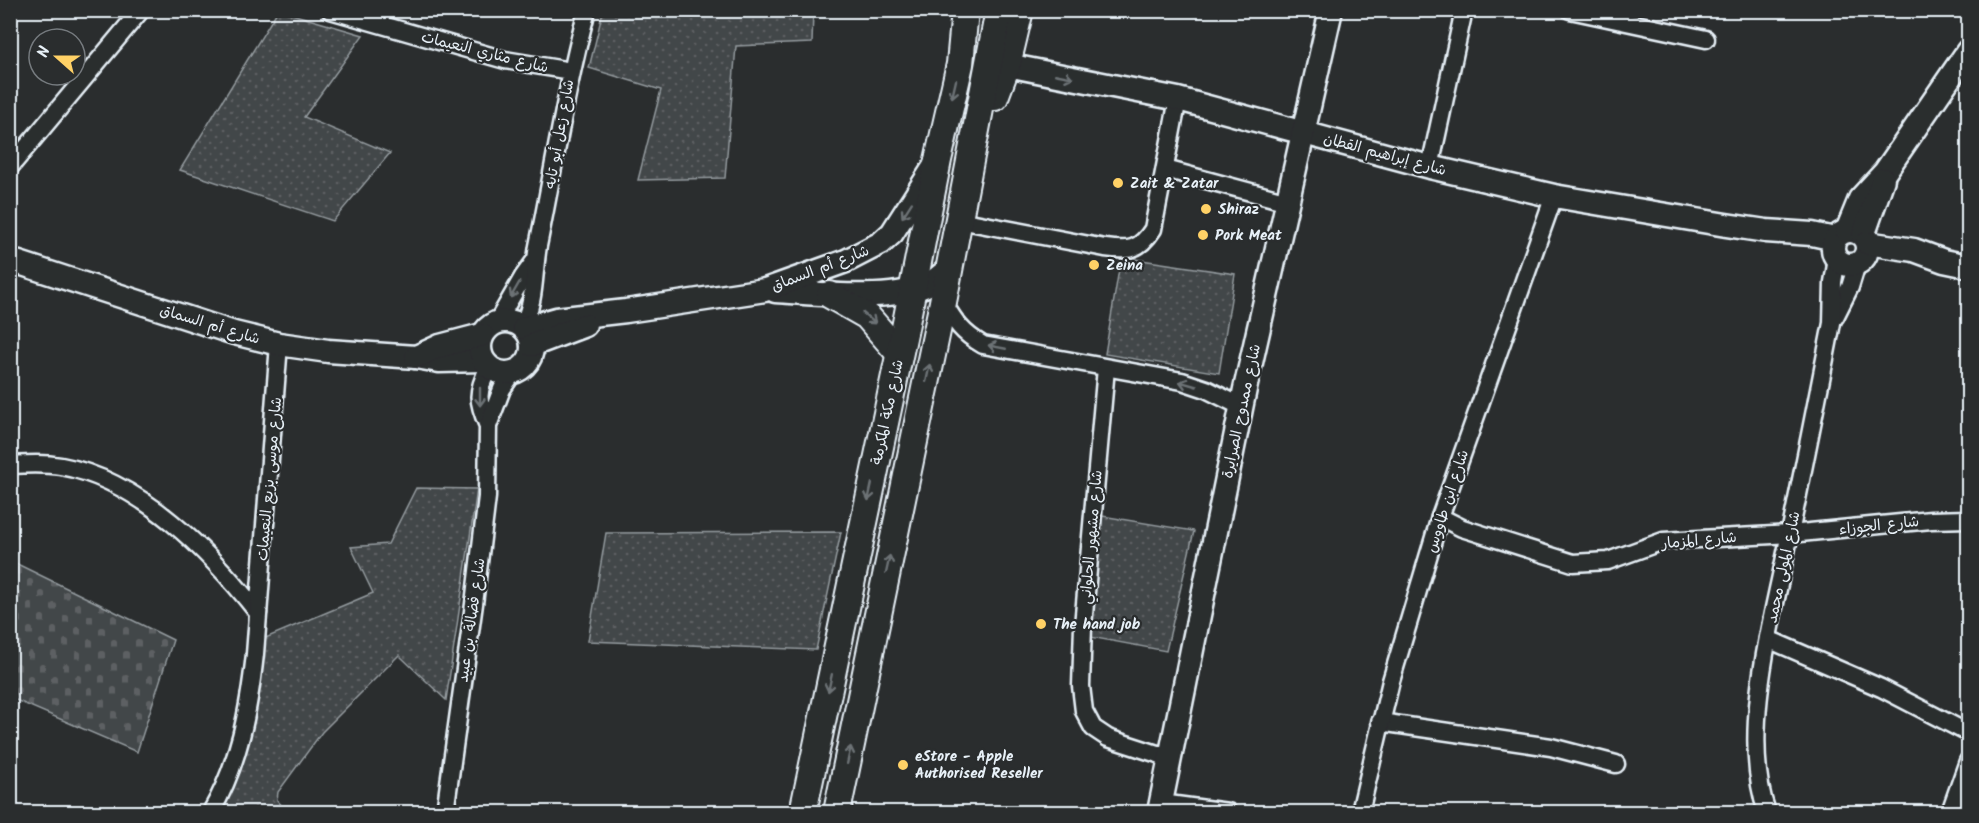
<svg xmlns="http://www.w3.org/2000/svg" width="1979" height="823" font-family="Kalam,'Playpen Sans Arabic',sans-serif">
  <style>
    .grass { fill: url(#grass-dots); stroke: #959ca0; stroke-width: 1.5 }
    .cemetery { fill: url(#cemetery-stones); stroke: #959ca0; stroke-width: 1.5 }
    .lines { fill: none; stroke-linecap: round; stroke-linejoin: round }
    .street-casing { stroke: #e8f1f8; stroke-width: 21 }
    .secondary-casing { stroke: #e8f1f8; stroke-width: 27 }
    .primary-casing { stroke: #e8f1f8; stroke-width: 30 }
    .street { stroke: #2a2d2e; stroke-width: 16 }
    .secondary { stroke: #2a2d2e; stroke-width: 22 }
    .primary { stroke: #2a2d2e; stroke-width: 26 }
    .oneway { stroke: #6c7275 }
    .poi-dot { fill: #ffd166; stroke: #2a2d2e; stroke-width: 2 }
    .labels { text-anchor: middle; stroke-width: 4.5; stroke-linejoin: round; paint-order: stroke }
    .street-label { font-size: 15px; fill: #e8f1f8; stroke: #2a2d2e }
    .poi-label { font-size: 15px; font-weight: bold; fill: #e8f1f8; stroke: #2a2d2e; text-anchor: start }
  </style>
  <defs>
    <pattern id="grass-dots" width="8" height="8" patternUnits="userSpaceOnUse" patternTransform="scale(1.5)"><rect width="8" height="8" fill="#424648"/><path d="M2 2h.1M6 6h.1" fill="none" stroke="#5d6163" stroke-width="1.8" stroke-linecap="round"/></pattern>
    <pattern id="cemetery-stones" width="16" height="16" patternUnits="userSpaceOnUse" patternTransform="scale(1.5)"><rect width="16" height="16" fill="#424648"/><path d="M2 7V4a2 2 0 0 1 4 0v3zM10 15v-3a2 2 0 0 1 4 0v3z" fill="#5d6163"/></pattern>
  </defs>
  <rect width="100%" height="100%" fill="#2a2d2e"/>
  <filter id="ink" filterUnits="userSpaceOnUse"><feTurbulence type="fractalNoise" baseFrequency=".0167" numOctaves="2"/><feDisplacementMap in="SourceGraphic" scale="12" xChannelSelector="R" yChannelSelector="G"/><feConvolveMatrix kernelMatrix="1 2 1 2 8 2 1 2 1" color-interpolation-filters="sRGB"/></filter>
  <g filter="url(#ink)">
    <g class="grass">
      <path d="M278,10l85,25 -59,82 86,36 -57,68 -153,-51z"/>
      <path d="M603,11h210l-1,32 -76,3 -11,132 -87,2 23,-90 -72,-22z"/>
      <path d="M1121,257l114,17 -16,99 -114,-19z"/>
      <path d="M416,488l61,1 -31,211 -47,-45 -77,77 -44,60 -1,8 10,12h-66l42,-173 110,-46 -22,-46 37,-3z"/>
      <path d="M1096,515l98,16 -28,120 -81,-15z"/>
      <path d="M841,532l-25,118 -228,-9 18,-108z"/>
    </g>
    <path class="cemetery" d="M11,561l162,79 -36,112 -126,-54z"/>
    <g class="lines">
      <defs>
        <g id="street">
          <path d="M330,10l175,50 66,11"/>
          <path d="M1570,10l136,29"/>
          <path d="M10,167l131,-157"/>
          <path d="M1430,167l34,-157"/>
          <path d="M1165,169l123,33"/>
          <path d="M959,220l146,28c24,3 34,3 48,-19l25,-130"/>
          <path d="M943,302c12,20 19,31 40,43l199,36 24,8 36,18"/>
          <path d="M1835,317l15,-30 7,-23"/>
          <path d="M497,322l26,-45 13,-18"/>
          <path d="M522,327c14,-27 11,-53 16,-81 16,-79 28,-158 49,-236"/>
          <path d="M1106,368l-23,258 -2,60 3,25 9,17 15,10 62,20"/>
          <path d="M488,426c-11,-25 -12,-34 1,-59"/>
          <path d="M10,465c18,-1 34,-2 51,1 79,14 150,87 197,147"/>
          <path d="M1440,517l22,11 111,35 35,-2 55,-20 127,-7 141,-14 37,-1"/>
          <path d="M1768,639l113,49 87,45"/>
          <path d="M1380,722l171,25 65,17"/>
          <path d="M1161,803l67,9"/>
          <path d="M211,812c28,-48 38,-103 44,-158l24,-310"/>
          <path d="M445,812l29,-208 13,-107 1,-71 14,-37 11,-16"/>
          <path d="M1360,812l31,-131 49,-164 114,-321"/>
          <path d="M1767,812c-28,-78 6,-194 22,-274 15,-71 29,-143 43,-215l1,-41 4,-23"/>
          <path d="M1950,812l18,-51"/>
        </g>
        <g id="secondary">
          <path d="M1007,65l171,34 252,68 124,29 172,29 40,6 46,3 23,5"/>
          <circle cx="1850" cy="248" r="17"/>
          <path d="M1847,231l13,-32 25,-27 83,-121"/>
          <path d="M1863,236l20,-57"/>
          <path d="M1867,243l47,7 30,11 24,5"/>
          <path d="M10,260l224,73 45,11 49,7 88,6 23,4 44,-1"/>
          <path d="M775,291c39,2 113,11 149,-5 10,-4 18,-11 26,-19"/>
          <circle cx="506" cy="347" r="26"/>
          <path d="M524,328l32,-9 70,-8 139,-21 81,-29 35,-18 11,-10 44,-69"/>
          <path d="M532,345l53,-20"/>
          <path d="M416,357l24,-11 42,-11"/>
          <path d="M1159,812l86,-423 86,-379"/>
        </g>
        <g id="primary">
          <path d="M995,97l12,-32 13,-55"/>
          <path d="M830,295l37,21 32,37"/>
          <path d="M803,812l102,-484 33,-168 22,-96 5,-54"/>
          <path d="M837,812l106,-510 56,-292"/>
        </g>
      </defs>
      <use href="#street" class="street-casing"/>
      <use href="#secondary" class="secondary-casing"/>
      <use href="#primary" class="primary-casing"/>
      <use href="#street" class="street"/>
      <use href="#secondary" class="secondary"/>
      <use href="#primary" class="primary"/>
    </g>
    <defs><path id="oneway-shaft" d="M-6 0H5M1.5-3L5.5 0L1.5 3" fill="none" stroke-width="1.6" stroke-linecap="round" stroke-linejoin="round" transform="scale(1.5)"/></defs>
    <g class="oneway">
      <use href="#oneway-shaft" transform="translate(1064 76) rotate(11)"/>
      <use href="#oneway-shaft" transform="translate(954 89) rotate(103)"/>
      <use href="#oneway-shaft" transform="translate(907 210) rotate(123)"/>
      <use href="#oneway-shaft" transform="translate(515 290) rotate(120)"/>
      <use href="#oneway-shaft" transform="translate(869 318) rotate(40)"/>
      <use href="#oneway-shaft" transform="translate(997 347) rotate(-169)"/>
      <use href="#oneway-shaft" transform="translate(928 373) rotate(-78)"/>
      <use href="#oneway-shaft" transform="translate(1188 384) rotate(-164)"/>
      <use href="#oneway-shaft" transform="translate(480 397) rotate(90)"/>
      <use href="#oneway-shaft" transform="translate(870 492) rotate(102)"/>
      <use href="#oneway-shaft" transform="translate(888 564) rotate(-78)"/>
      <use href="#oneway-shaft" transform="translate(830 683) rotate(102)"/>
      <use href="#oneway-shaft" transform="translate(849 755) rotate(-78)"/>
    </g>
  </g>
  <g class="poi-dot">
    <circle cx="1118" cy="183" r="6"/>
    <circle cx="1206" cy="209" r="6"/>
    <circle cx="1203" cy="235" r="6"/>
    <circle cx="1094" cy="265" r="6"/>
    <circle cx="1041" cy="624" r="6"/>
    <circle cx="903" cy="765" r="6"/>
  </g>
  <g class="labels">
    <g class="street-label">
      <text transform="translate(485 52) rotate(14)" y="5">شارع مثاري النعيمات</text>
      <text transform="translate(559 134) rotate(-80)" y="5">شارع زعل أبو تايه</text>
      <text transform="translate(1385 154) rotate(15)" y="5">شارع إبراهيم القطان</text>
      <text transform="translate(820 268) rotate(-21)" y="5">شارع أم السماق</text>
      <text transform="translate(210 324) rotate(17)" y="5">شارع أم السماق</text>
      <text transform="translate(1241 411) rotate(-78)" y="5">شارع ممدوح الصرايرة</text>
      <text transform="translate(887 412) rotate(-78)" y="5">شارع مكة المكرمة</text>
      <text transform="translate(269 479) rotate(-85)" y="5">شارع موسى بزيع النعيمات</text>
      <text transform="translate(1447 501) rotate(-72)" y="5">شارع ابن طاووس</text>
      <text transform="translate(1879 525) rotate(-6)" y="5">شارع الجوزاء</text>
      <text transform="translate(1091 537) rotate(-85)" y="5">شارع مشهور الحلواني</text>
      <text transform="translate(1699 540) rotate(-5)" y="5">شارع المزمار</text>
      <text transform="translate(1783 567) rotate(-78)" y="5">شارع المولى محمد</text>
      <text transform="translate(471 620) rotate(-82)" y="5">شارع فضالة بن عبيد</text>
    </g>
    <g class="poi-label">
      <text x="1130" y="188">Zait &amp; Zatar</text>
      <text x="1218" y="214">Shiraz</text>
      <text x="1215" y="240">Pork Meat</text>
      <text x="1106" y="270">Zeina</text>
      <text x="1053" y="629">The hand job</text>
      <text x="915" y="761">eStore - Apple<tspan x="915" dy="17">Authorised Reseller</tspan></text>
    </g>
  </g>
  <rect width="1979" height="823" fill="none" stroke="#2a2d2e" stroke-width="36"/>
  <rect x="18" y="18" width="1943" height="787" fill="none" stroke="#e8f1f8" stroke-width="2" filter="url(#ink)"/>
  <g transform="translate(57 57) rotate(291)"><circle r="28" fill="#2a2d2e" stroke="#767b7f" stroke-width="1.5"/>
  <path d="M0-4.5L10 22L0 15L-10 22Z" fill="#ffd166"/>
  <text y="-9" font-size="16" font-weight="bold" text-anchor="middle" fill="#e8f1f8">N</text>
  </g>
</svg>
